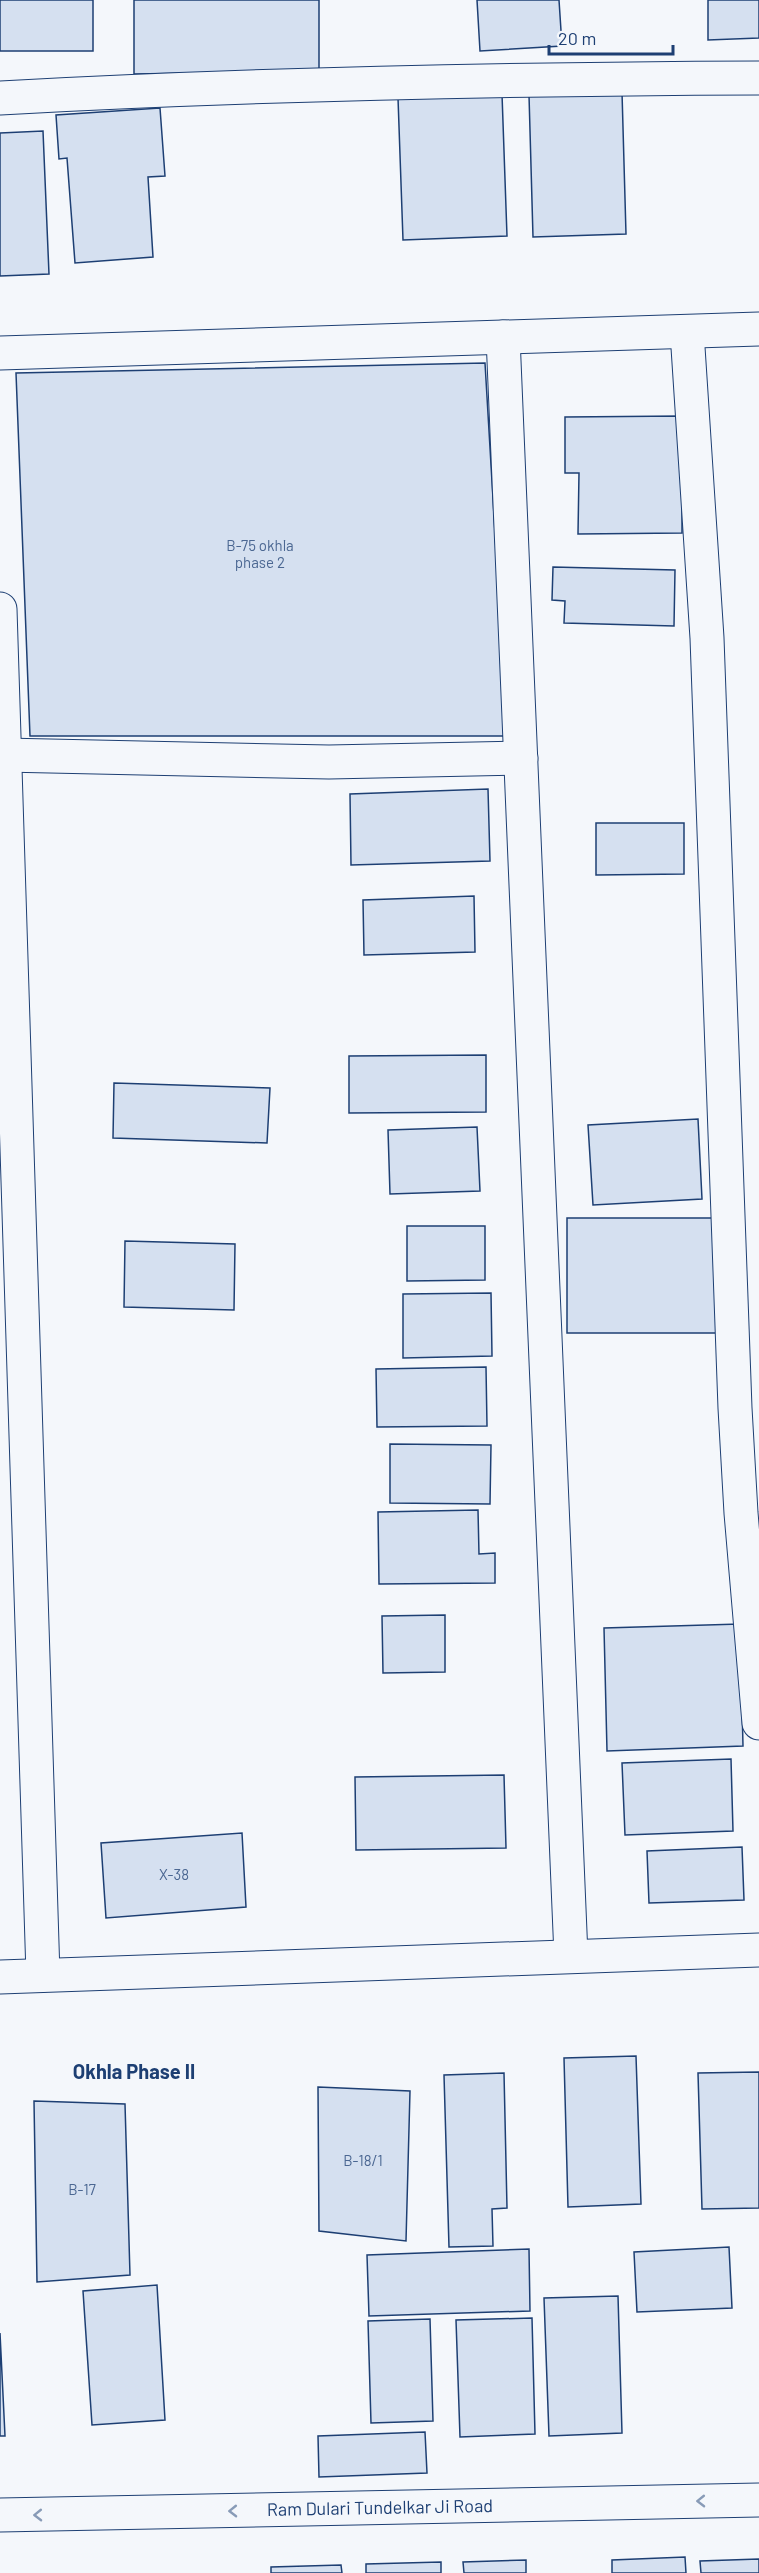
<svg xmlns="http://www.w3.org/2000/svg" width="759" height="2573" font-family="Barlow,sans-serif">
  <style>
    .building { fill: #d5e0f0; stroke: #1d3f73; stroke-width: 1.5 }
    .lines { fill: none; stroke-linecap: round; stroke-linejoin: round }
    .minor-casing { stroke: #1d3f73; stroke-width: 35 }
    .minor { stroke: #f4f7fb; stroke-width: 33 }
    .oneway { stroke: #889bb7 }
    .labels { text-anchor: middle; stroke-width: 4.5; stroke-linejoin: round; paint-order: stroke }
    .number-label { font-size: 15px; fill: #4b6792 }
    .street-label { font-size: 18px; fill: #1d3f73; stroke: #f4f7fb }
    .neighbourhood-label { font-size: 20px; font-weight: bold; fill: #1d3f73; stroke: #f4f7fb }
  </style>
  <rect width="100%" height="100%" fill="#f4f7fb"/>
  <g class="building">
    <rect x="0" y="0" width="93" height="51"/>
    <path d="M134,0h185v71l-185,3z"/>
    <path d="M477,0h82l3,46 -82,5z"/>
    <path d="M708,0h51v38l-51,2z"/>
    <path d="M622,92l4,142 -93,3 -4,-142z"/>
    <path d="M502,94l5,142 -104,4 -5,-142z"/>
    <path d="M160,108l5,68 -17,1 5,80 -78,6 -8,-105 -8,1 -3,-44z"/>
    <path d="M43,131l6,143 -49,2v-143z"/>
    <path d="M485,363l22,373h-477l-14,-363z"/>
    <path d="M682,416v117l-104,1 1,-61h-14v-56z"/>
    <path d="M553,567l122,3 -1,56 -110,-3 1,-22 -13,-1z"/>
    <path d="M488,789l2,72 -139,4 -1,-71z"/>
    <path d="M596,823h88v51l-88,1z"/>
    <path d="M474,896l1,56 -111,3 -1,-55z"/>
    <path d="M486,1055v57l-137,1v-57z"/>
    <path d="M114,1083l156,5 -3,55 -154,-5z"/>
    <path d="M698,1119l4,80 -109,6 -5,-80z"/>
    <path d="M477,1127l3,64 -90,3 -2,-64z"/>
    <rect x="567" y="1218" width="155" height="115"/>
    <path d="M407,1226h78v54l-78,1z"/>
    <path d="M125,1241l110,3 -1,66 -110,-3z"/>
    <path d="M491,1293l1,63 -89,2v-64z"/>
    <path d="M486,1367l1,59 -110,1 -1,-58z"/>
    <path d="M390,1444l101,1 -1,59 -100,-1z"/>
    <path d="M478,1510l1,44 16,-1v30l-116,1 -1,-72z"/>
    <path d="M445,1615v57l-62,1 -1,-57z"/>
    <path d="M740,1624l3,122 -136,5 -3,-123z"/>
    <path d="M731,1759l2,72 -108,4 -3,-72z"/>
    <path d="M504,1775l2,73 -150,2 -1,-73z"/>
    <path d="M242,1833l4,74 -140,11 -5,-75z"/>
    <path d="M742,1847l2,53 -95,3 -2,-52z"/>
    <path d="M636,2056l5,148 -73,3 -4,-149z"/>
    <path d="M759,2072v136l-57,1 -4,-136z"/>
    <path d="M504,2073l3,135 -15,1 1,37 -44,1 -5,-172z"/>
    <path d="M318,2087l92,4 -4,150 -87,-10z"/>
    <path d="M34,2101l91,3 5,171 -93,7z"/>
    <path d="M729,2247l3,61 -95,4 -3,-60z"/>
    <path d="M529,2249l1,62 -161,5 -2,-61z"/>
    <path d="M157,2285l8,135 -73,5 -9,-134z"/>
    <path d="M618,2296l4,137 -73,3 -5,-138z"/>
    <path d="M532,2318l3,116 -75,3 -4,-117z"/>
    <path d="M430,2319l3,102 -62,2 -3,-102z"/>
    <path d="M0,2333l5,103h-5z"/>
    <path d="M425,2432l2,41 -108,4 -1,-41z"/>
    <path d="M685,2557l1,16h-74v-13z"/>
    <path d="M759,2559v14h-58l-1,-12z"/>
    <path d="M526,2560v13h-62l-1,-11z"/>
    <path d="M441,2562v11h-75v-9z"/>
    <path d="M341,2565l1,8h-71v-6z"/>
  </g>
  <g class="lines">
    <defs>
      <g id="minor">
        <path d="M0,98c253,-14 506,-19 759,-20"/>
        <path d="M687,332l20,306 28,770 6,105 18,210"/>
        <path d="M503,337l68,1619"/>
        <path d="M0,353l759,-24"/>
        <path d="M0,609l43,1366"/>
        <path d="M4,755l325,7 192,-4"/>
        <path d="M0,1977l759,-27"/>
        <path d="M0,2515l759,-15"/>
      </g>
    </defs>
    <use href="#minor" class="minor-casing"/>
    <use href="#minor" class="minor"/>
  </g>
  <defs><path id="oneway-chevron" d="M-2-3.5L2.5 0L-2 3.5" fill="none" stroke-width="1.6" stroke-linecap="round" stroke-linejoin="round" transform="scale(1.5)"/></defs>
  <g class="oneway">
    <use href="#oneway-chevron" transform="translate(701 2501) rotate(179)"/>
    <use href="#oneway-chevron" transform="translate(233 2511) rotate(179)"/>
    <use href="#oneway-chevron" transform="translate(38 2515) rotate(179)"/>
  </g>
  <g class="labels">
    <g class="number-label">
      <text x="260" y="551">B-75 okhla<tspan x="260" dy="17">phase 2</tspan></text>
      <text x="174" y="1880">X-38</text>
      <text x="363" y="2166">B-18/1</text>
      <text x="82" y="2195">B-17</text>
    </g>
    <g class="street-label">
      <text transform="translate(380 2508) rotate(-1)" y="6">Ram Dulari Tundelkar Ji Road</text>
    </g>
    <g class="neighbourhood-label">
      <text x="134" y="2079">Okhla Phase II</text>
    </g>
  </g>
  <path d="M549 45v9h124v-9" fill="none" stroke="#1d3f73" stroke-width="3"/>
  <text x="558" y="45" font-size="18" fill="#1d3f73" stroke="#f4f7fb" stroke-width="4.5" paint-order="stroke">20 m</text>
</svg>
